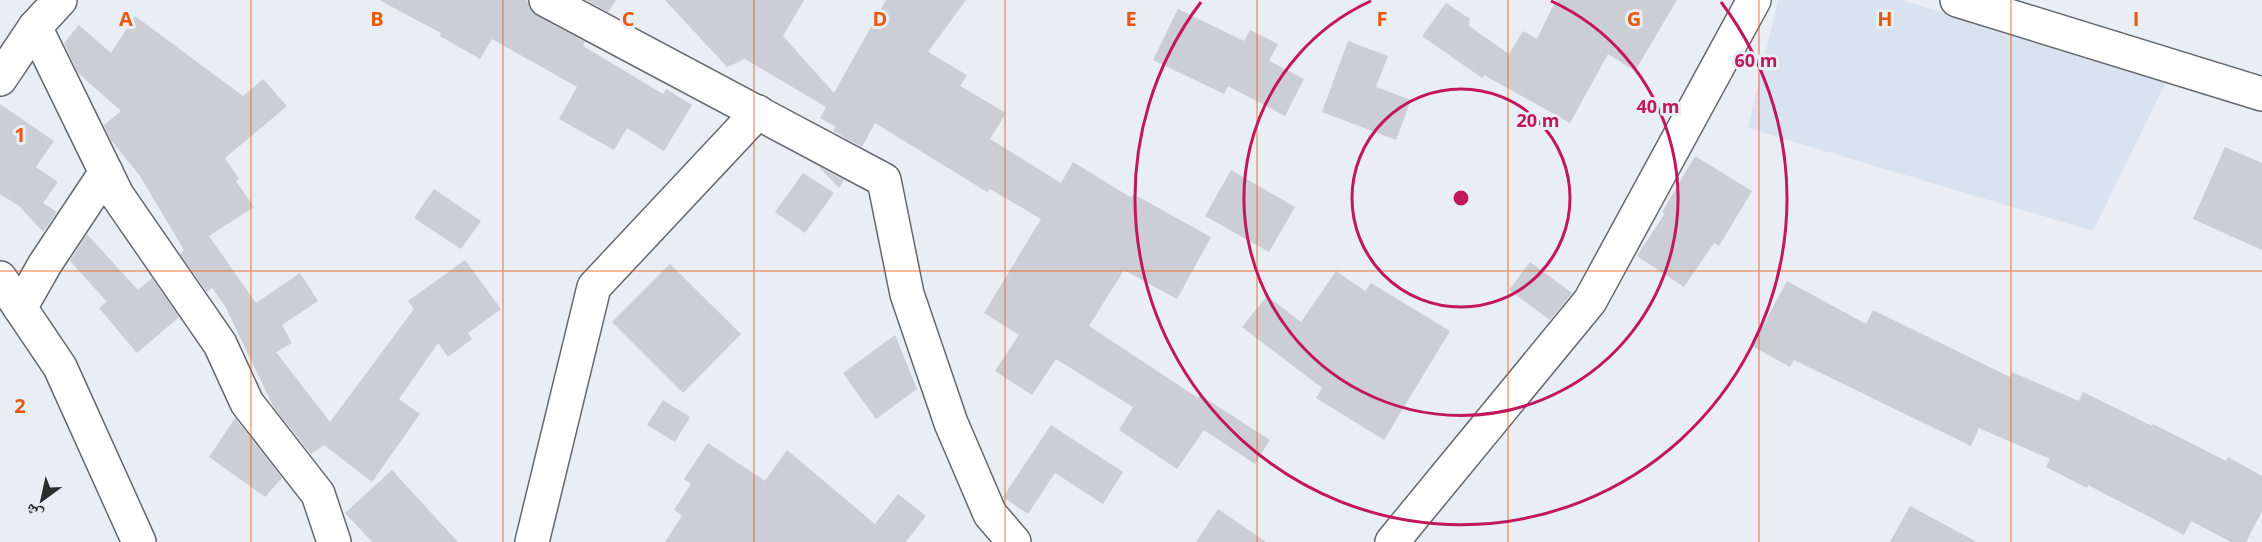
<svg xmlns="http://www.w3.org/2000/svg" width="2262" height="542" font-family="'Open Sans','Noto Naskh Arabic',sans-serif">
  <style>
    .built { fill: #d9e2ef }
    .building { fill: #ccced5 }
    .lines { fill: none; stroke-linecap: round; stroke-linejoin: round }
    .minor-casing { stroke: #64686e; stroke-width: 36 }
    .minor { stroke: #fff; stroke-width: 33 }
    .grid { fill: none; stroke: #e8590c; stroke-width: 1.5; stroke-opacity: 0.55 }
    .ring { fill: none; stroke: #c2185b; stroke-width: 3 }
    .grid-label { font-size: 20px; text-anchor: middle; font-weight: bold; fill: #e8590c; stroke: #e9edf4; stroke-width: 6; stroke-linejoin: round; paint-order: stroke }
    .centre { fill: #c2185b; stroke: #e9edf4; stroke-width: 3 }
    .ring-label { font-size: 18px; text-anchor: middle; font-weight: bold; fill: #c2185b; stroke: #e9edf4; stroke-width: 6; stroke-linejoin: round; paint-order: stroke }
  </style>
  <rect width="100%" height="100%" fill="#e9edf4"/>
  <path class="built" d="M1778,0h123l266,80 -74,151 -345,-103z"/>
  <g class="building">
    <path d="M379,0h148l3,9 7,7 48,26 -2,4 80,48 3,-5 26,16 -28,46 -37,-23 -13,22 -55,-31 18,-32 -85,-48 -12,20 -40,-23 1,-3z"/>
    <path d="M586,0h30l-8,12z"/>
    <path d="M665,0h139l-21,36 51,57 52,-93h80l-38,52 39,23 -7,11 46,27 -16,26 71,44 12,-21 57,35 5,-2 76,42 -34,62 -53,-29 -35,56 109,72 2,-3 70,45 -15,24 -51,-34 -27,39 -58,-39 14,-23 -77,-48 -24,36 -37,-24 24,-36 -35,-22 57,-94 -51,-30 -3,3 -112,-69 -13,24 -29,-16 3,-4 -16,-9 6,-11 -81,-48 -18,8z"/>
    <path d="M1556,0h121l-42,71 -27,-17 -38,69 -86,-48 -2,3 -60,-42 24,-33 24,16 -1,7 40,28 14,-23 14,8z"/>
    <path d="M1178,9l66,32 6,-11 28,14 -9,17 35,18 -19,37 -57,-30 -4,8 -71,-34z"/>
    <path d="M135,16l108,80 20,-17 24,27 -62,52 14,21 -3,2 18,26 -45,29 47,67 44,-30 18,28 -36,24 10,18 -16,9 54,70 84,-113 -6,-8 57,-41 36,49 -33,24 4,6 -24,18 -10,-14 -39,56 21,15 -48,68 -48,-37 -13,9 -37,-46 -49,-102 -13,-18 -5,4 -27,-38 4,-4 -44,-74 -30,-37 -6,-14 17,-14 -43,-38 -14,-30 15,-18 32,28z"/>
    <path d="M1348,41l40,15 -12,31 35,13 -15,40 -74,-28z"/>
    <path d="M0,104l54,37 -18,26 22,15 -15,21 14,9 -14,20 -24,-26 -19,-12z"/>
    <path d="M2225,147l37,16v87l-69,-31z"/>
    <path d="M1695,156l57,35 -33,55 -5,-3 -30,44 -47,-31 28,-43 -3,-1z"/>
    <path d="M818,166l26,14 -5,8z"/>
    <path d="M1231,170l64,37 -26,45 -64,-36z"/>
    <path d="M803,173l31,20 -29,40 -30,-21z"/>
    <path d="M434,189l47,32 -20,28 -47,-31z"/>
    <path d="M87,234l51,56 14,-12 27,39 -42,36 -38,-45 8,-6 -37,-41z"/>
    <path d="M1530,262l42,31 -22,27 -41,-30z"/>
    <path d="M670,264l71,70 -58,59 -71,-71z"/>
    <path d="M1336,271l29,20 6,-8 79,48 -66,109 -68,-42 6,-10 -80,-61 25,-31 34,26z"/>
    <path d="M1787,281l79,43 7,-14 137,67 2,-5 67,29 4,-9 69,34 1,-2 73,37 2,-4 34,19v35l-16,31h-15l-40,-21 -7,14 -96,-50 -1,3 -41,-21 4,-8 -71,-31 -8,18 -177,-86 -4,7 -38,-21z"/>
    <path d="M895,335l22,54 -41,30 -33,-46z"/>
    <path d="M663,400l27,17 -15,25 -28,-17z"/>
    <path d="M235,418l47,60 -17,19 -56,-40z"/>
    <path d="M1051,425l72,47 -20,32 -48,-31 -27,41 -25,-17z"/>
    <path d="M708,443l57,38 22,-31 88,74 23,-30 28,22 -20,26h-241l17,-26 -8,-6 17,-26 -7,-5z"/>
    <path d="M392,470l66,72h-86l-27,-29z"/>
    <path d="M1910,506l67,36h-87z"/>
    <path d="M1218,509l48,33h-70z"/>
  </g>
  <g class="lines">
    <defs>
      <g id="minor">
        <path d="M546,0l338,180 23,114 44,129 39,91 24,28"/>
        <path d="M1957,0l305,94"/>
        <path d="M35,27l82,168 103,149 27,59 71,91 16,48"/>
        <path d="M0,79l35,-52 25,-27"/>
        <path d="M0,278l60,89 79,175"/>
        <path d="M20,308l25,-44 61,-92"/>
        <path d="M532,542l62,-255 164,-175"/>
        <path d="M1392,542l198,-241 164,-301"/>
      </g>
    </defs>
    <use href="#minor" class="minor-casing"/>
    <use href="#minor" class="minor"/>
  </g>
  <path class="grid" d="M251,0v542M503,0v542M754,0v542M1005,0v542M1257,0v542M1508,0v542M1759,0v542M2011,0v542M0,271h2262"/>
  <g class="ring">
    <circle cx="1461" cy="198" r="109"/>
    <path d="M1551 1A217 217 0 1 1 1371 1"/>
    <path d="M1721 2A326 326 0 1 1 1201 2"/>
  </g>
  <g class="grid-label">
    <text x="126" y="26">A</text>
    <text x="377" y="26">B</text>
    <text x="628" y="26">C</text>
    <text x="880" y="26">D</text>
    <text x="1131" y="26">E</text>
    <text x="1382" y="26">F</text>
    <text x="1634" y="26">G</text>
    <text x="1885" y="26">H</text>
    <text x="2136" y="26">I</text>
    <text x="20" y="142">1</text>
    <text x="20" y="413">2</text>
  </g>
  <circle cx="1461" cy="198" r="9" class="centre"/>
  <g class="ring-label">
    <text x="1756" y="67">60 m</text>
    <text x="1658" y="113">40 m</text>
    <text x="1538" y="127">20 m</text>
  </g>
  <g transform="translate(42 500) rotate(213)" stroke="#e9edf4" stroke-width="4.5" paint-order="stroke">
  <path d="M0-4.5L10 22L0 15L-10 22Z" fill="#2a2c2e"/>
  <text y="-9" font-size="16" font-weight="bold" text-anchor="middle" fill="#2a2c2e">ش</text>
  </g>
</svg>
